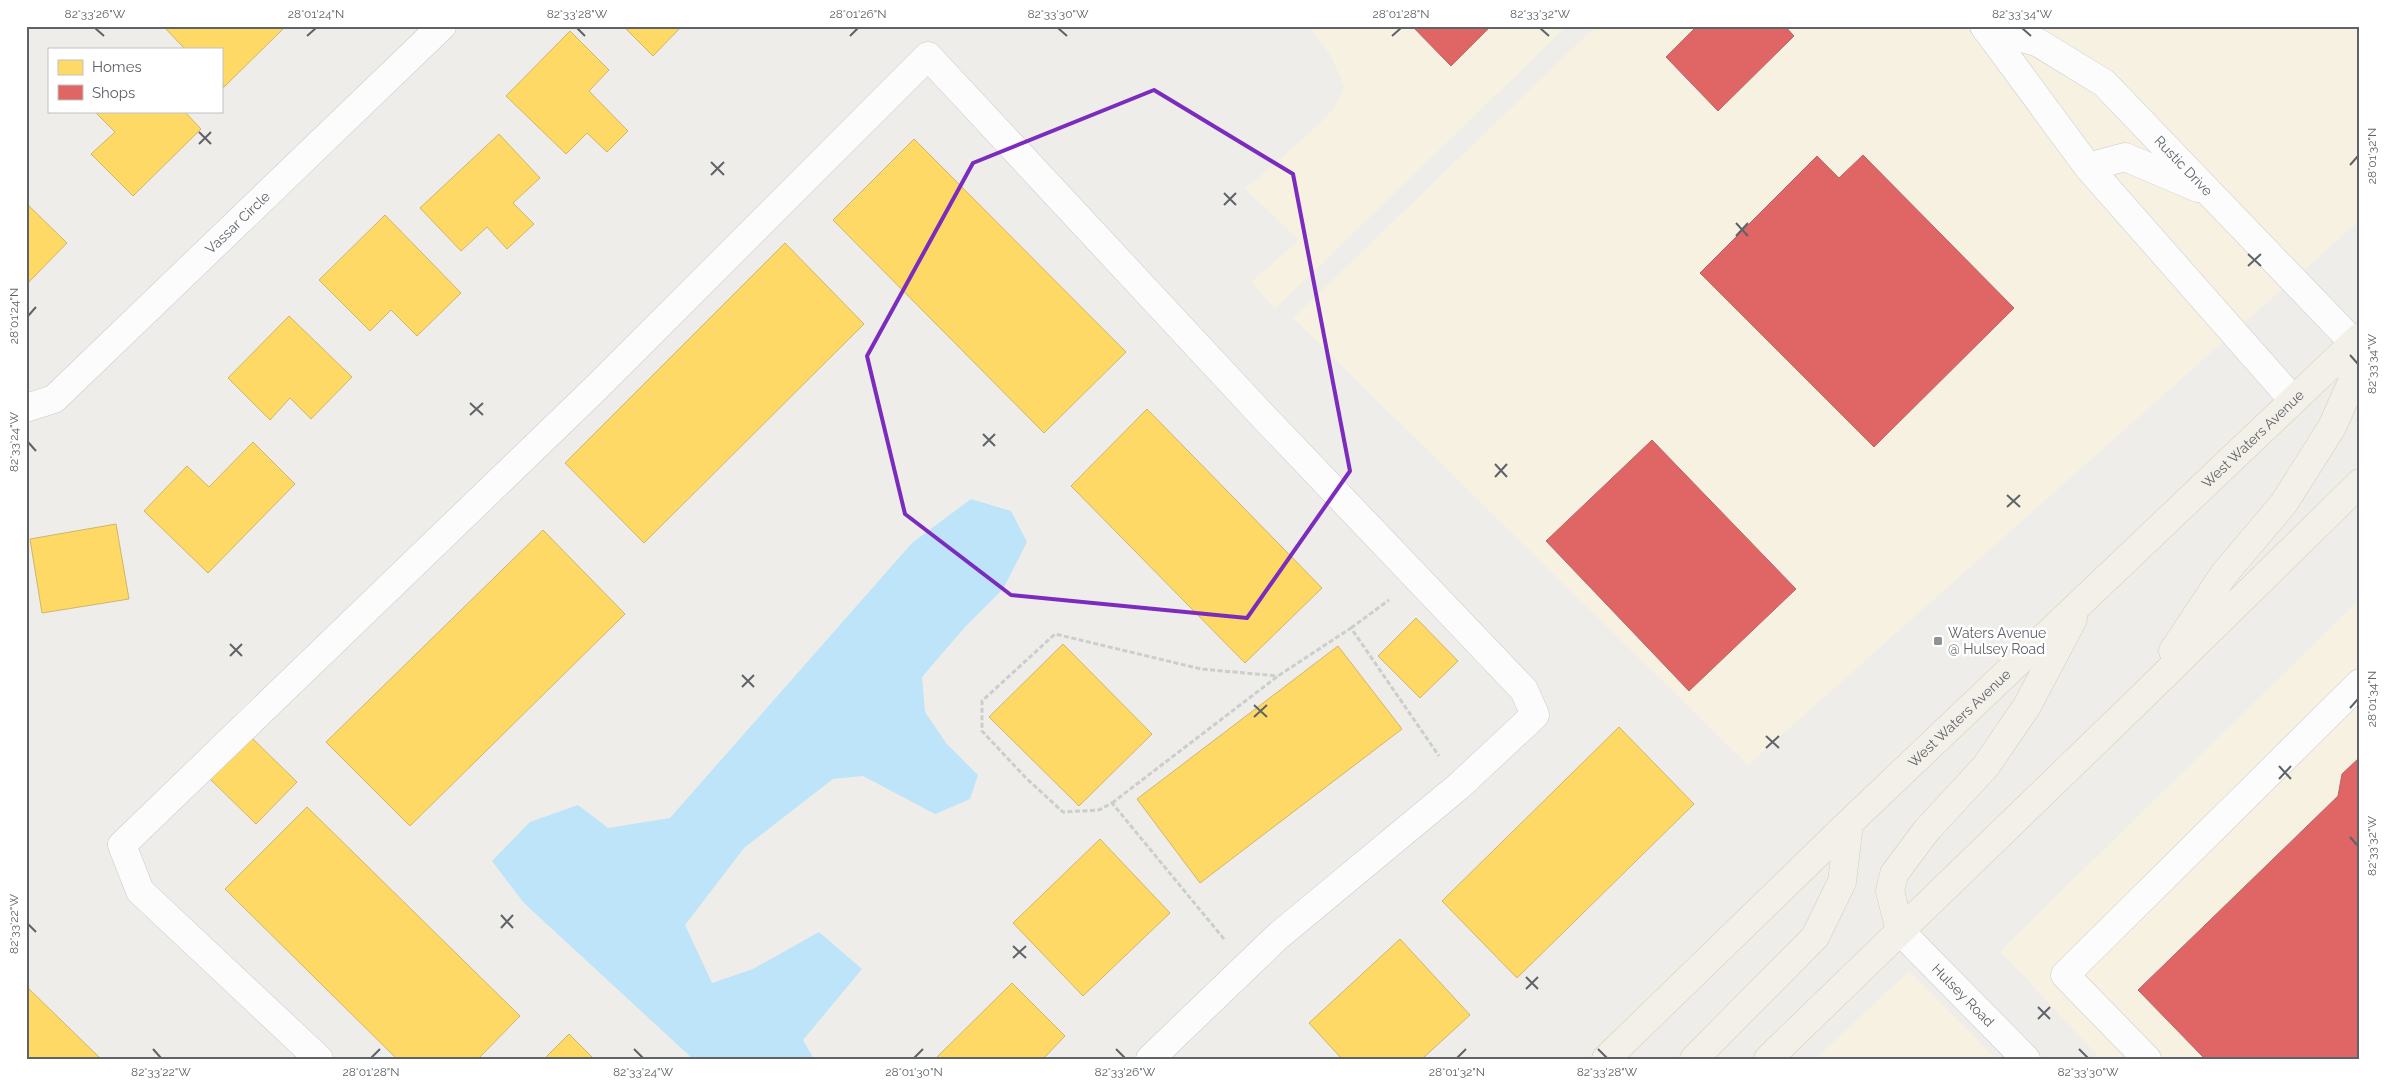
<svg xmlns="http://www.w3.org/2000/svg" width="2386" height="1085" font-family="Raleway,sans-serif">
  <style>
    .commercial { fill: #f7f1e2 }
    .water { fill: #bde4f8 }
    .homes { fill: #ffd966; stroke: #cfb667 }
    .shops { fill: #e06666; stroke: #b96567 }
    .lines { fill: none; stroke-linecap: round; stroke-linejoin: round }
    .minor-casing { stroke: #cacaca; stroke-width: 29 }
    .major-casing { stroke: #d8ccb5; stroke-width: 29 }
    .path { stroke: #cacfcb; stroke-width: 3; stroke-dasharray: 5 2.5; stroke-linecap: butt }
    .minor { stroke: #fcfcfc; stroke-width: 28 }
    .major { stroke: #f3f0e9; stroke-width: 28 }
    .marked { fill: none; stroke: #7b2cbf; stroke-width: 4; stroke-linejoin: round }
    .ticks { fill: none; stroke: #5e6368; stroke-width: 2 }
    .poi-dot { fill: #909395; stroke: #fff; stroke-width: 2 }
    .labels { text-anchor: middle; stroke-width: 5; stroke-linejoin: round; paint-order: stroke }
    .street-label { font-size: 14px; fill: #5e6368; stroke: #fff }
    .poi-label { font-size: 14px; fill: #5e6368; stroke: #fff; text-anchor: start }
    .neatline { fill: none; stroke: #5e6368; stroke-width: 2 }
    .ticks-label { font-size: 12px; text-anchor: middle; fill: #5e6368 }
  </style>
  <rect width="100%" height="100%" fill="#eeede9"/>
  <g class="commercial">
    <path d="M1308,26h259l-292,283 -24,-27 48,-42 -55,-52 11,-7 61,-54 18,-19 10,-22 -13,-30z"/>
    <path d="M1596,26h764v194l-612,545 -455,-447z"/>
    <path d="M2360,599v460h-259l-101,-108z"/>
    <path d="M1909,971l87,88h-181z"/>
  </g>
  <path class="water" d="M971,499l40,12 16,31 -24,47 -38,38 -43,50 3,35 21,31 32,32 -8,24 -35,15 -72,-38 -30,3 -89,69 -59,77 27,58 41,-14 66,-37 43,37 -59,71 11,19h-121l-169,-156 -32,-42 38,-39 48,-17 30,23 62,-10 242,-275z"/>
  <g class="homes">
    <path d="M163,26h117l3,3 -60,59 -2,-39h-36z"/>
    <path d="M623,26h59l-29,30z"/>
    <path d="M570,31l39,39 -20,21 39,40 -21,21 -20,-19 -21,21 -60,-58z"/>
    <path d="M94,111h90l17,18 -68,67 -42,-42 24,-22z"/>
    <path d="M499,134l41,44 -27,25 21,21 -27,25 -20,-22 -26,24 -41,-43z"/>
    <path d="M914,139l212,213 -82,81 -211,-213z"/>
    <path d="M26,203l41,40 -41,42z"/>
    <path d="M385,215l76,78 -44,43 -26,-26 -21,21 -51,-51z"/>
    <path d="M785,243l79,81 -220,219 -79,-80z"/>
    <path d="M289,316l63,61 -41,42 -21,-21 -20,22 -42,-42z"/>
    <path d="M1147,409l175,179 -77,75 -174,-177z"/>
    <path d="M253,442l42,42 -87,89 -64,-62 43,-45 22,21z"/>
    <path d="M116,524l13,75 -87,14 -12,-74z"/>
    <path d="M543,530l82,84 -215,212 -84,-84z"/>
    <path d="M1416,618l42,43 -38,37 -42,-42z"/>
    <path d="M1063,644l89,90 -73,72 -90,-89z"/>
    <path d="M1338,646l64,83 -202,154 -63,-84z"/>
    <path d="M1619,727l75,77 -177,174 -75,-77z"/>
    <path d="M251,737l46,45 -41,42 -46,-45z"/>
    <path d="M307,807l213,209 -42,43h-81l-172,-170z"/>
    <path d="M1100,839l70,74 -87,83 -70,-73z"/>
    <path d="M1400,939l70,76 -48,44h-80l-33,-36z"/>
    <path d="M1012,983l53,53 -22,23h-108z"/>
    <path d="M26,986l75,73h-75z"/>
    <path d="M569,1034l25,25h-50z"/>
  </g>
  <g class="shops">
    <path d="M1412,26h79l-40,40z"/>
    <path d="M1697,26h88l9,10 -76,75 -52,-54z"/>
    <path d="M1863,155l151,153 -140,139 -174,-174 117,-117 22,22z"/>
    <path d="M1652,440l144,149 -107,102 -143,-150z"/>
    <path d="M2360,757v302h-155l-67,-69 200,-194 4,-22z"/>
  </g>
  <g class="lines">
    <defs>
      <g id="minor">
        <path d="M1984,26l104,141 205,233"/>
        <path id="s1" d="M1986,29l51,13 67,41 250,260"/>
        <path d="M2088,167l37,-10 73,31"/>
        <path id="s2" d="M26,408l28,-9 388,-373"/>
        <path id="s3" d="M1900,931l126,128"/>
        <path d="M319,1059l-179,-168 -18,-46 474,-457 332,-332 332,357 264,277 11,25 -76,71 -182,151 -127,122"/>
        <path d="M2147,1059l-82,-84 295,-292"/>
      </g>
      <g id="major">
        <path d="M2173,651l51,-77 60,-71 48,-76 20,-45 2,-39"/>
        <path d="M1900,931l-10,-40 4,-17 32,-43 60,-65 41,-60 46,-87"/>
        <path id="s4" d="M1606,1059l243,-236 511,-486"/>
        <path d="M1694,1059l121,-122 27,-55 7,-59"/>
        <path d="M1768,1059l378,-366 214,-210"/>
      </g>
    </defs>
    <use href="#minor" class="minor-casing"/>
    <use href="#major" class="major-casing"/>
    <g class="path">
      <path d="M1351,628l38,-28"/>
      <path d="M1112,803l166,-127 73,-48 88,128"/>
      <path d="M1224,939l-112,-136 -13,7 -36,2 -37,-34 -44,-47v-30l73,-67 146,35 77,7"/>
    </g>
    <use href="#minor" class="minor"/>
    <use href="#major" class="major"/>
  </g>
  <path class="marked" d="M1154,90l139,84 57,297 -103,147 -236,-23 -106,-81 -38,-158 106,-193z"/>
  <path class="ticks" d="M95,28l9,8M577,28l8,8M1058,28l9,8M1540,28l9,8M2022,28l9,8M307,36l9,-8M850,36l8,-8M1392,36l9,-8M199,132l12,12M199,144l12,-12M711,162l13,13M2350,165l8,-9M711,175l13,-13M1224,193l12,12M1224,205l12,-12M1736,223l12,13M1736,236l12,-13M2248,254l13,12M2248,266l13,-12M28,316l8,-9M2350,355l8,9M470,403l13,12M470,415l13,-12M983,434l12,12M28,442l8,9M983,446l12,-12M1495,464l12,13M1495,477l12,-13M2007,495l13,12M2007,507l13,-12M230,644l12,12M230,656l12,-12M742,675l12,12M742,687l12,-12M1254,705l13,12M2350,708l8,-9M1254,717l13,-12M1766,736l13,12M1766,748l13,-12M2279,766l12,13M2279,779l12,-13M2350,837l8,9M501,915l12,13M28,924l8,8M501,928l12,-13M1013,946l13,12M1013,958l13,-12M1526,977l12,12M1526,989l12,-12M2038,1007l12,12M2038,1019l12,-12M153,1049l8,9M634,1049l9,9M1116,1049l9,9M1598,1049l9,9M2079,1049l9,9M371,1058l9,-9M914,1058l9,-9M1457,1058l9,-9"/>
  <rect class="poi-dot" x="1933" y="636" width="10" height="10" rx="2.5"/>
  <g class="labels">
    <g class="street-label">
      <text dy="5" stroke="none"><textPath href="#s1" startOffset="246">Rustic Drive</textPath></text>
      <text dy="5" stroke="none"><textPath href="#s2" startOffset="284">Vassar Circle</textPath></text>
      <text dy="5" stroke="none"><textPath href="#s4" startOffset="896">West Waters Avenue</textPath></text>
      <text dy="5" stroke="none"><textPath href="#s4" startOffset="491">West Waters Avenue</textPath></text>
      <text dy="5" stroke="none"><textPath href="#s3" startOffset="90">Hulsey Road</textPath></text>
    </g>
    <g class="poi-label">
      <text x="1948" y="638">Waters Avenue<tspan x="1948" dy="16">@ Hulsey Road</tspan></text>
    </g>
  </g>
  <rect width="2386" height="1085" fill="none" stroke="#ffffff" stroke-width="55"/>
  <rect x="48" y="48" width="175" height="65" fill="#ffffff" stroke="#bfc1c3"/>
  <rect x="58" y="60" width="25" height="15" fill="#ffd966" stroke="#bfc1c3"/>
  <text x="92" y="72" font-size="15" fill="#5e6368">Homes</text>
  <rect x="58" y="85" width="25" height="15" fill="#e06666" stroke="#bfc1c3"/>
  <text x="92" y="98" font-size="15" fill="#5e6368">Shops</text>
  <rect x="28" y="28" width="2330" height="1030" class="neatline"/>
  <g class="ticks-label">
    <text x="95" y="18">82°33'26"W</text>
    <text x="316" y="18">28°01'24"N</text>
    <text x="577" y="18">82°33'28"W</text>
    <text x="858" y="18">28°01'26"N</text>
    <text x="1058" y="18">82°33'30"W</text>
    <text x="1401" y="18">28°01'28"N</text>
    <text x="1540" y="18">82°33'32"W</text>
    <text x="2022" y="18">82°33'34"W</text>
    <text transform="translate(2372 156) rotate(-90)" y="4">28°01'32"N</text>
    <text transform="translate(14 316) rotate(-90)" y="4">28°01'24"N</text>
    <text transform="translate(2372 364) rotate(-90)" y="4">82°33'34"W</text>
    <text transform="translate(14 442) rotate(-90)" y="4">82°33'24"W</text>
    <text transform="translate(2372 699) rotate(-90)" y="4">28°01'34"N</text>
    <text transform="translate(2372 846) rotate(-90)" y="4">82°33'32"W</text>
    <text transform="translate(14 924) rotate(-90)" y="4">82°33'22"W</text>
    <text x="161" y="1076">82°33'22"W</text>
    <text x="371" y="1076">28°01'28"N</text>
    <text x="643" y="1076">82°33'24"W</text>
    <text x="914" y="1076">28°01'30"N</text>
    <text x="1125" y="1076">82°33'26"W</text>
    <text x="1457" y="1076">28°01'32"N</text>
    <text x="1607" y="1076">82°33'28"W</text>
    <text x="2088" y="1076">82°33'30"W</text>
  </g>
</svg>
